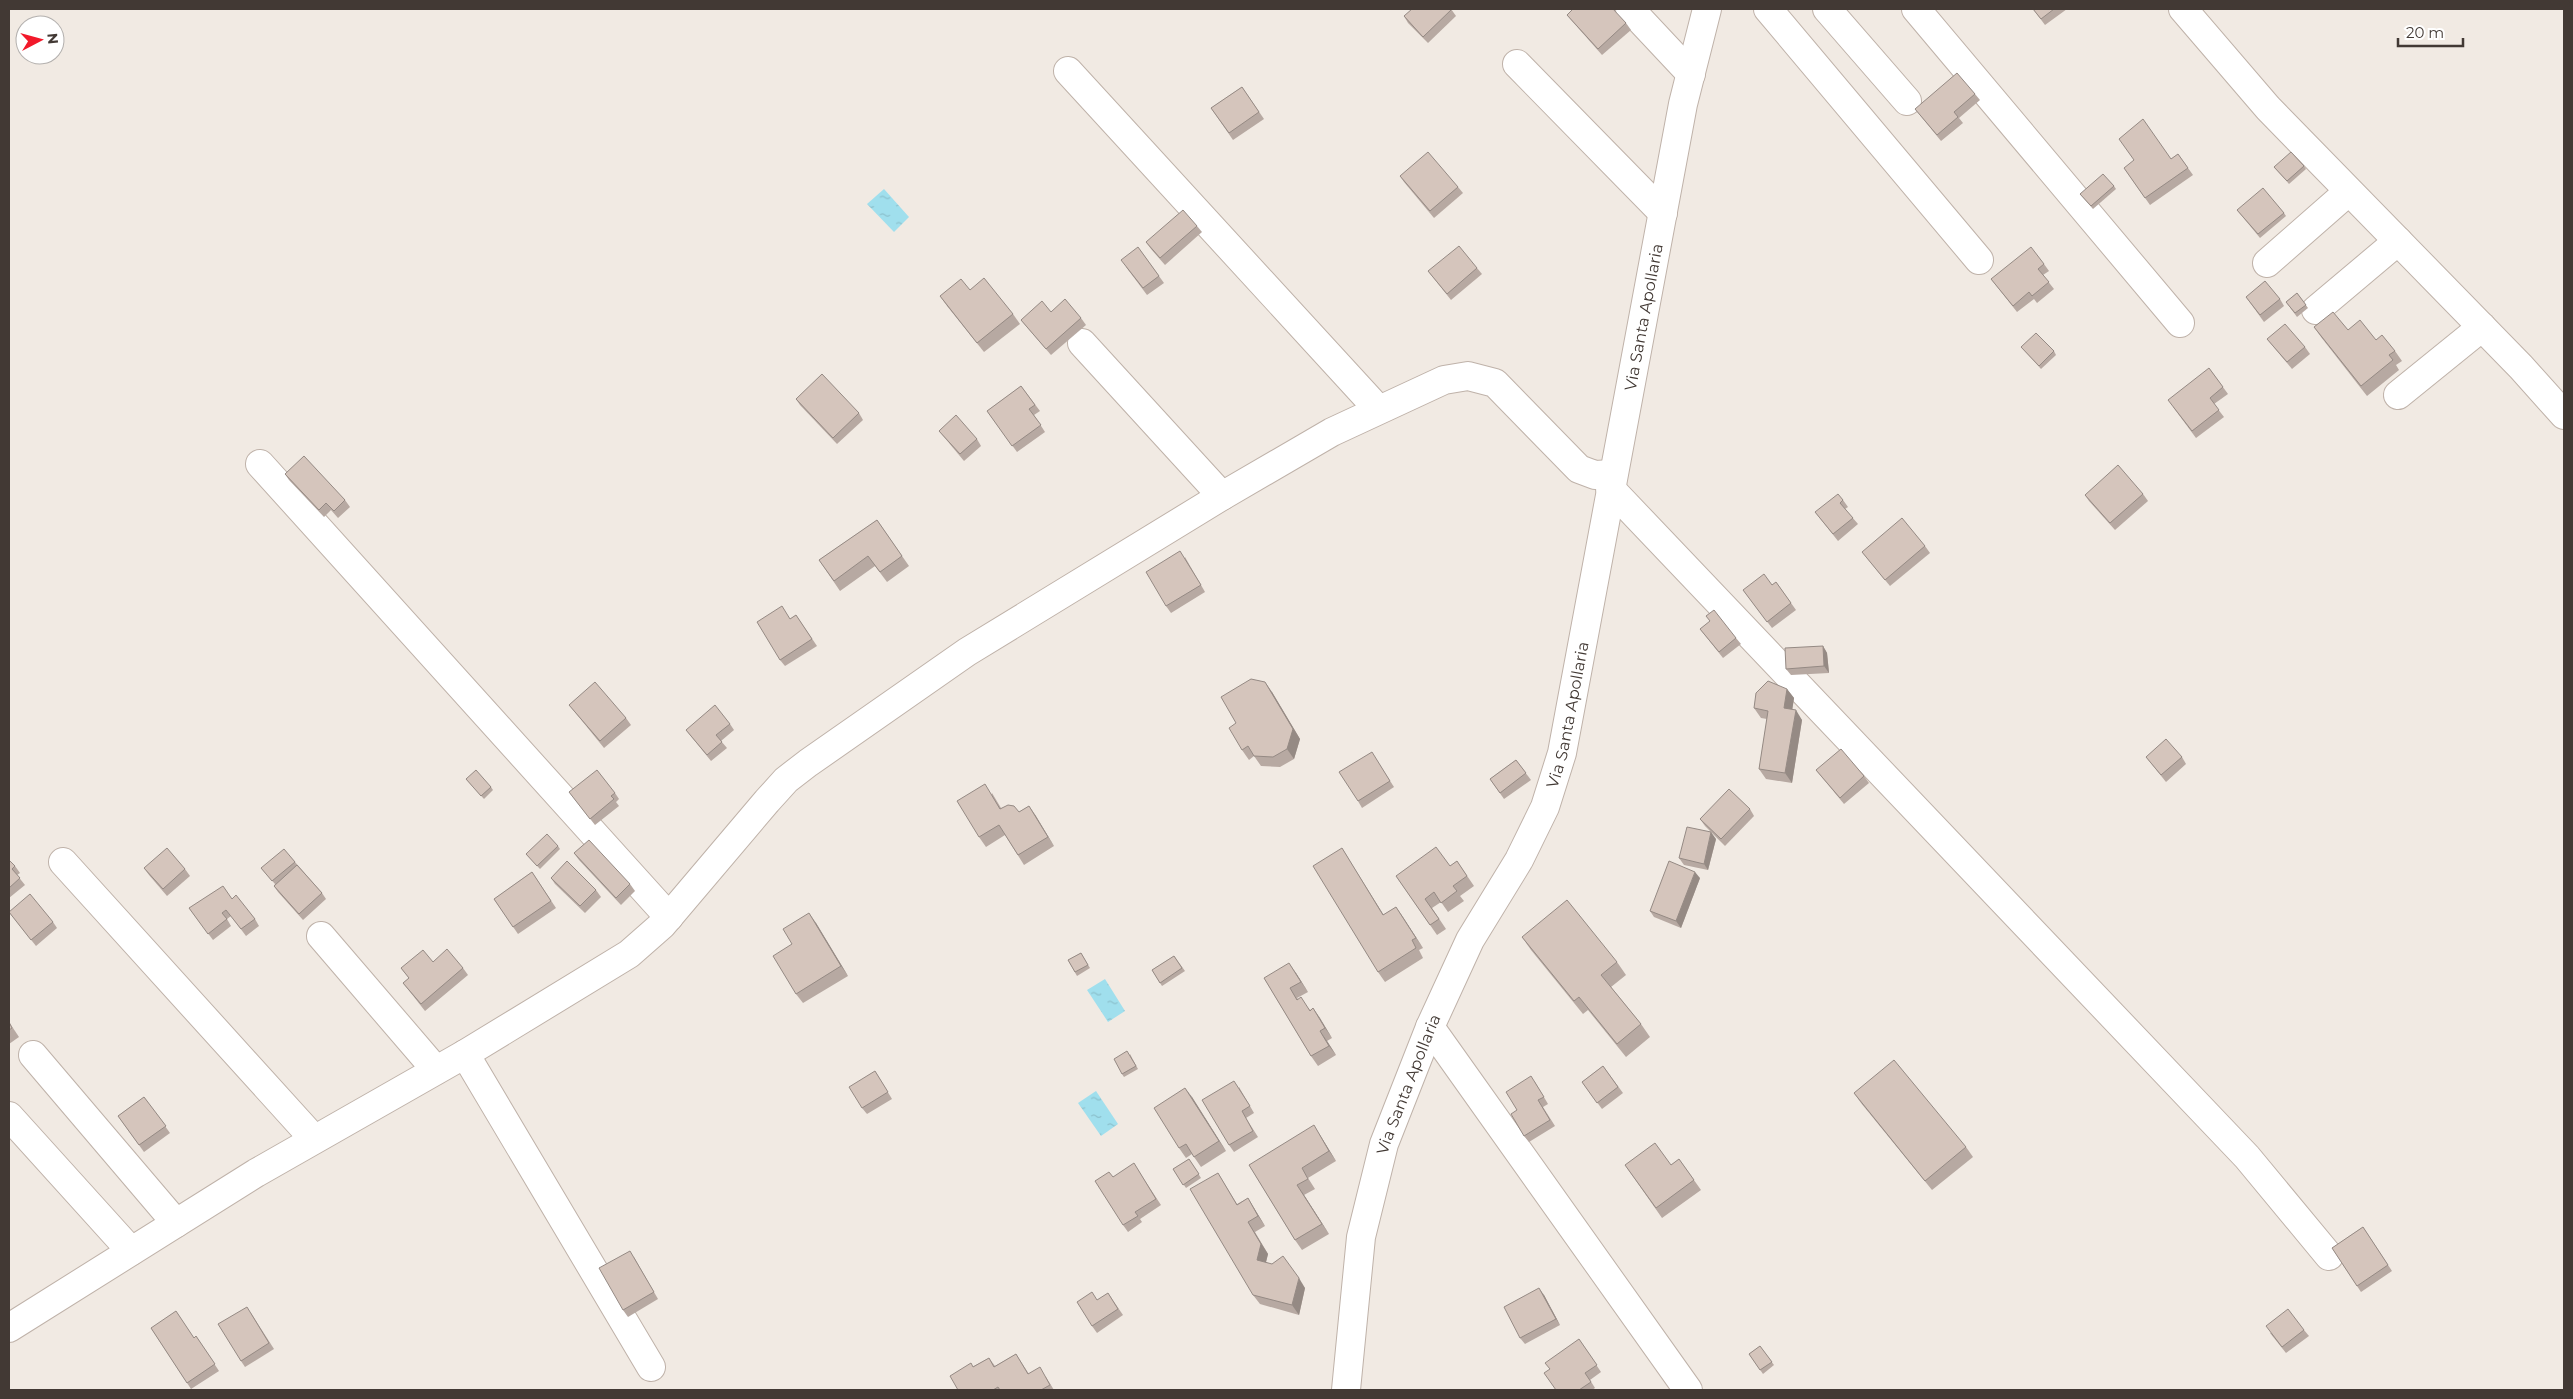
<svg xmlns="http://www.w3.org/2000/svg" width="2573" height="1399" font-family="Montserrat,sans-serif">
  <style>
    .water { fill: url(#water-ripples) }
    .lines { fill: none; stroke-linecap: round; stroke-linejoin: round }
    .minor-casing { stroke: #bfb2a9; stroke-width: 30 }
    .minor { stroke: #fff; stroke-width: 28 }
    .wall { fill: #b7a9a2 }
    .shaded-wall { fill: #958a84 }
    .building { fill: #d5c5bc; stroke: #958a84 }
    .labels { text-anchor: middle; stroke-width: 5; stroke-linejoin: round; paint-order: stroke }
    .street-label { font-size: 16px; fill: #423934; stroke: #fff }
  </style>
  <defs>
    <pattern id="water-ripples" width="26" height="14" patternUnits="userSpaceOnUse" patternTransform="scale(1.25)"><rect width="26" height="14" fill="#a0dfed"/><path d="M2 4q2-2 4 0t4 0M15 11q2-2 4 0t4 0" fill="none" stroke="#8bc0cc"/></pattern>
  </defs>
  <rect width="100%" height="100%" fill="#f1eae3"/>
  <g class="water">
    <path d="M884,189l25,28 -15,15 -27,-28z"/>
    <path d="M1105,979l20,32 -17,11 -21,-32z"/>
    <path d="M1096,1091l22,33 -17,12 -23,-33z"/>
  </g>
  <g class="lines">
    <defs>
      <g id="minor">
        <path d="M1630,9l61,65"/>
        <path d="M1768,9l211,251"/>
        <path d="M1827,9l80,92"/>
        <path d="M1916,9l264,314"/>
        <path d="M2183,9l85,99 253,259 43,48"/>
        <path d="M1517,64l146,149"/>
        <path d="M1068,71l310,338"/>
        <path d="M2267,263l81,-71"/>
        <path d="M2316,310l82,-69"/>
        <path d="M1082,343l140,153"/>
        <path d="M2398,395l84,-68"/>
        <path d="M260,464l409,453"/>
        <path d="M1610,488l637,669 82,99"/>
        <path d="M63,862l251,277"/>
        <path d="M321,936l115,134"/>
        <path d="M1430,1027l258,363"/>
        <path d="M465,1054l186,313"/>
        <path d="M33,1055l143,168"/>
        <path d="M9,1116l122,135"/>
        <path d="M9,1328l247,-155 209,-119 164,-100 33,-29 105,-124 19,-21 22,-17 159,-111 255,-156 110,-64 112,-52 24,-4 27,7 84,86 16,6 18,-1"/>
        <path id="s1" d="M1346,1390l15,-153 23,-93 46,-117 40,-87 49,-80 26,-53 17,-54 121,-649 24,-95"/>
      </g>
    </defs>
    <use href="#minor" class="minor-casing"/>
    <use href="#minor" class="minor"/>
  </g>
  <g class="wall">
    <path d="M1451,9l5,7 -28,27 -20,-20 -4,-7z"/>
    <path d="M2033,9h34l-22,16z"/>
    <path d="M1567,15l59,8 5,7 -29,25 -30,-34z"/>
    <path d="M1242,87l22,32 -31,21 -22,-32z"/>
    <path d="M1975,94l5,6 -21,18 4,5 -22,18 -26,-32z"/>
    <path d="M2178,154l15,21 -43,30 -26,-37 47,-9z"/>
    <path d="M2304,166l2,3 -17,15 -15,-17z"/>
    <path d="M1400,176l58,11 5,6 -29,25 -30,-36z"/>
    <path d="M2114,186l2,3 -23,20 -13,-15z"/>
    <path d="M2237,210l47,3 2,3 -26,22z"/>
    <path d="M1197,226l5,6 -37,33 -14,-16 -5,-7z"/>
    <path d="M1138,247l26,36 -17,12 -21,-28z"/>
    <path d="M2044,264l5,7 -6,4 11,14 -17,14 -3,-4 -17,13 -26,-33z"/>
    <path d="M1477,268l5,6 -31,26 -23,-29z"/>
    <path d="M970,290l43,24 7,10 -36,28 -37,-46 -7,-10z"/>
    <path d="M2297,293l11,15 -11,9 -11,-15z"/>
    <path d="M2246,297l34,2 4,7 -20,16z"/>
    <path d="M1051,312l30,6 5,7 -35,30 -25,-29 -5,-6z"/>
    <path d="M2314,327l34,3 28,10 19,11 7,10 -6,4 3,5 -32,26 -46,-59z"/>
    <path d="M2267,339l38,8 5,7 -18,15z"/>
    <path d="M2021,347l33,4 2,4 -15,14z"/>
    <path d="M2209,368l19,26 -14,10 10,13 -28,21 -23,-31z"/>
    <path d="M1021,386l19,25 -6,4 11,17 -28,20 -30,-41z"/>
    <path d="M796,399l63,14 4,7 -26,24 -37,-39z"/>
    <path d="M939,431l38,8 4,7 -17,15z"/>
    <path d="M285,474l60,26 5,7 -12,11 -7,-8 -7,7 -35,-37z"/>
    <path d="M2143,494l5,7 -33,29 -26,-29 -4,-6z"/>
    <path d="M1843,500l5,7 -3,2 13,15 -20,17 -23,-29z"/>
    <path d="M877,520l32,46 -22,16 -12,-16 -35,25 -21,-31z"/>
    <path d="M1925,546l5,7 -40,33 -28,-34z"/>
    <path d="M1185,557l20,35 -34,21 -5,-7z"/>
    <path d="M1776,582l20,28 -24,18 -29,-38 29,-5z"/>
    <path d="M796,615l21,31 -32,20 -5,-6 10,-41z"/>
    <path d="M1710,622l26,16 5,6 -18,14 -23,-29z"/>
    <path d="M1823,646l4,7 2,20 -38,2 -5,-6z"/>
    <path d="M1787,689l7,9 -2,12 10,10 -10,63 -26,-4 -7,-10 8,-50 -6,-1 -7,-10z"/>
    <path d="M1272,692l28,47 -6,20 -14,8 -19,-1 -7,-10 -5,4 -7,-10 -6,-27z"/>
    <path d="M569,705l57,13 5,7 -27,23 -30,-37z"/>
    <path d="M730,724l4,6 -13,11 6,7 -16,13 -25,-31z"/>
    <path d="M2146,757h36l4,7 -20,18z"/>
    <path d="M1376,759l18,28 -32,21 -4,-7z"/>
    <path d="M1516,760l15,20 -27,19 -14,-20z"/>
    <path d="M1816,770l48,6 5,7 -25,21z"/>
    <path d="M466,779l25,8 2,3 -9,9z"/>
    <path d="M569,792l46,1 4,6 -3,3 3,4 -24,19z"/>
    <path d="M992,793l9,15 18,4 10,-6 25,40 -30,19 -19,-30 -19,12 -7,-10z"/>
    <path d="M1750,809l4,7 -29,30 -20,-20 -5,-7z"/>
    <path d="M1716,839l-8,31 -24,-5 -5,-7z"/>
    <path d="M558,846l2,3 -20,20 -14,-15z"/>
    <path d="M1342,848l41,67 13,-8 27,41 -4,2 4,8 -38,24 -7,-10z"/>
    <path d="M574,853l56,31 5,7 -14,14 -42,-45z"/>
    <path d="M9,860l6,6 5,7 -3,2 8,10 -16,13z"/>
    <path d="M1457,861l17,25 -14,10 4,5 -16,11 -7,-10 -9,6 14,21 -9,6 -41,-59 54,-10z"/>
    <path d="M295,862l27,31 4,6 -23,21 -25,-28 -4,-6 1,-2 -14,-16z"/>
    <path d="M144,868l41,1 5,7 -23,20 -18,-21z"/>
    <path d="M532,872l24,36 -38,26 -24,-35z"/>
    <path d="M551,878l45,12 5,7 -16,16 -30,-29z"/>
    <path d="M1700,878l-19,50 -27,-11 -4,-6z"/>
    <path d="M232,899l23,20 4,7 -13,10 -15,-20 -4,3 4,7 -18,14 -24,-32z"/>
    <path d="M9,912l44,10 4,6 -21,18z"/>
    <path d="M816,923l32,53 -45,27 -7,-9 -4,-50z"/>
    <path d="M1522,937l95,25 9,13 -15,12 30,37 9,13 -24,20 -38,-47 -5,4 -52,-64z"/>
    <path d="M1081,953l9,15 -13,8 -9,-16z"/>
    <path d="M1174,956l11,15 -23,15 -10,-16z"/>
    <path d="M433,962l30,6 5,7 -43,36 -22,-28 6,-5 -8,-10z"/>
    <path d="M1296,973l12,19 -11,6 13,12 3,-2 19,30 -5,3 9,14 -18,11 -7,-10 -47,-78z"/>
    <path d="M9,1022l10,15 -10,7z"/>
    <path d="M1130,1054l8,15 -14,8 -2,-3z"/>
    <path d="M1603,1066l20,27 -21,16 -20,-27z"/>
    <path d="M875,1071l17,28 -25,15 -5,-6z"/>
    <path d="M1535,1082l13,22 -5,3 12,19 -26,16 -5,-6 -7,-26z"/>
    <path d="M1239,1087l15,26 -8,5 12,19 -24,15 -5,-7z"/>
    <path d="M1854,1093l112,54 7,10 -41,33 -71,-87z"/>
    <path d="M144,1097l26,36 -26,19 -26,-36z"/>
    <path d="M1192,1097l34,54 -25,16 -9,-13 -6,4 -7,-10z"/>
    <path d="M1320,1135l16,26 -28,17 7,11 -11,6 25,39 -27,16 -7,-10 -46,-75z"/>
    <path d="M1189,1159l12,19 -15,10 -13,-19z"/>
    <path d="M1679,1159l22,31 -39,28 -37,-53h46z"/>
    <path d="M1138,1170l23,35 -21,14 2,3 -14,10 -5,-7 -10,-48z"/>
    <path d="M1218,1173l19,31 11,-6 17,28 -10,6 13,22 -2,8 39,26 -6,27 -39,-11 -7,-9z"/>
    <path d="M2363,1227l29,44 -31,21 -29,-44z"/>
    <path d="M634,1257l24,42 -30,18 -5,-7z"/>
    <path d="M1108,1293l15,22 -26,18 -5,-7 6,-26z"/>
    <path d="M1544,1295l16,30 -35,19 -5,-6z"/>
    <path d="M251,1313l23,36 -29,18 -4,-6z"/>
    <path d="M151,1328l43,10 2,-2 23,35 -28,18z"/>
    <path d="M2304,1330l5,6 -23,17 -16,-20z"/>
    <path d="M1579,1339l22,33 -11,8 5,8 -3,2h-36l-6,-21z"/>
    <path d="M1760,1346l14,19 -11,9 -14,-20z"/>
    <path d="M1016,1354l13,20 17,3 8,13h-96l16,-24 15,-8 6,8z"/>
  </g>
  <g class="shaded-wall">
    <path d="M1823,646l4,7 2,20 -5,-7z"/>
    <path d="M1265,682l7,10 28,47 -6,20 -7,-10z"/>
    <path d="M1787,689l7,9 -3,20 -7,-10z"/>
    <path d="M1796,710l6,10 -10,63 -7,-10z"/>
    <path d="M1029,806l7,10 18,30 -6,-9z"/>
    <path d="M1711,832l5,7 -8,31 -4,-6z"/>
    <path d="M1342,848l6,10 42,67 -7,-10z"/>
    <path d="M1695,872l5,6 -19,50 -5,-7z"/>
    <path d="M1396,907l7,10 20,31 -7,-10z"/>
    <path d="M809,913l7,10 32,53 -7,-10z"/>
    <path d="M1289,963l7,10 12,19 -7,-10z"/>
    <path d="M1313,1008l7,10 12,20 -7,-10z"/>
    <path d="M1320,1031l7,10 9,14 -7,-9z"/>
    <path d="M1185,1088l7,9 34,54 -7,-10z"/>
    <path d="M1314,1125l6,10 16,26 -7,-10z"/>
    <path d="M1297,1185l7,10 25,39 -7,-10z"/>
    <path d="M1248,1198l6,10 11,18 -7,-10z"/>
    <path d="M1248,1222l20,32 -4,16 -7,-10z"/>
    <path d="M1299,1278l6,10 -6,27 -7,-10z"/>
    <path d="M1539,1288l5,7 16,30 -4,-6z"/>
  </g>
  <g class="building">
    <path d="M1412,9h40l-29,28 -19,-21z"/>
    <path d="M1573,9h40l13,14 -28,26 -31,-34z"/>
    <path d="M2033,9h21l-13,10z"/>
    <path d="M1957,73l18,21 -21,18 4,5 -21,18 -22,-26z"/>
    <path d="M1242,87l17,25 -30,21 -18,-25z"/>
    <path d="M2143,119l28,40 7,-5 10,14 -43,30 -21,-30 10,-8 -15,-21z"/>
    <path d="M1428,152l30,35 -28,24 -30,-35z"/>
    <path d="M2291,152l13,14 -17,15 -13,-14z"/>
    <path d="M2103,174l11,12 -23,20 -11,-12z"/>
    <path d="M2263,188l21,25 -26,21 -21,-24z"/>
    <path d="M1183,210l14,16 -37,32 -14,-16z"/>
    <path d="M1459,246l18,22 -30,26 -19,-23z"/>
    <path d="M1138,247l21,29 -16,12 -22,-28z"/>
    <path d="M2031,247l13,17 -6,5 11,13 -17,14 -3,-4 -16,14 -22,-27z"/>
    <path d="M984,278l29,36 -36,29 -37,-47 21,-17 9,11z"/>
    <path d="M2265,281l15,18 -20,16 -14,-18z"/>
    <path d="M2297,293l9,12 -11,8 -9,-11z"/>
    <path d="M1065,299l16,19 -35,31 -25,-29 21,-19 9,11z"/>
    <path d="M2333,312l15,18 12,-10 16,20 6,-5 13,16 -6,4 4,5 -32,26 -47,-59z"/>
    <path d="M2285,324l20,23 -18,15 -20,-23z"/>
    <path d="M2036,333l18,18 -15,15 -18,-19z"/>
    <path d="M2209,368l14,19 -13,11 9,12 -27,21 -24,-31z"/>
    <path d="M822,374l37,39 -26,25 -37,-39z"/>
    <path d="M1021,386l14,19 -6,4 12,16 -29,21 -25,-35z"/>
    <path d="M956,415l21,24 -17,15 -21,-23z"/>
    <path d="M304,456l41,44 -11,11 -8,-8 -7,7 -34,-36z"/>
    <path d="M2118,465l25,29 -33,29 -25,-28z"/>
    <path d="M1838,494l5,6 -3,3 13,15 -20,16 -18,-22z"/>
    <path d="M1902,518l23,28 -40,34 -23,-28z"/>
    <path d="M877,520l25,36 -22,16 -12,-16 -34,25 -15,-21z"/>
    <path d="M1180,551l21,34 -35,21 -20,-34z"/>
    <path d="M1764,574l8,11 4,-3 15,21 -24,19 -24,-32z"/>
    <path d="M782,606l8,13 6,-4 16,24 -32,21 -23,-38z"/>
    <path d="M1714,610l22,28 -17,14 -19,-23 10,-8 -4,-5z"/>
    <path d="M1823,646l1,20 -38,3 -1,-21z"/>
    <path d="M1251,679l14,3 28,47 -6,20 -14,8 -19,-1 -6,-10 -6,4 -13,-22 7,-5 -15,-26z"/>
    <path d="M1768,681l19,8 -3,19 12,2 -11,63 -26,-4 9,-58 -14,-3 2,-15z"/>
    <path d="M595,682l31,36 -26,23 -31,-36z"/>
    <path d="M715,705l15,19 -14,11 6,7 -15,13 -21,-25z"/>
    <path d="M2166,739l16,18 -21,18 -15,-18z"/>
    <path d="M1841,749l23,27 -24,22 -24,-28z"/>
    <path d="M1372,752l18,29 -32,20 -19,-29z"/>
    <path d="M1516,760l10,13 -26,20 -10,-14z"/>
    <path d="M476,770l15,17 -10,9 -15,-17z"/>
    <path d="M597,770l18,23 -4,3 3,3 -24,20 -21,-27z"/>
    <path d="M985,784l15,25 8,-4 6,1 5,6 10,-6 19,31 -30,18 -19,-30 -20,12 -22,-36z"/>
    <path d="M1729,789l21,20 -29,30 -21,-20z"/>
    <path d="M1687,827l24,5 -7,32 -25,-6z"/>
    <path d="M547,834l11,12 -21,20 -11,-12z"/>
    <path d="M589,840l41,44 -14,14 -42,-45z"/>
    <path d="M1436,847l14,19 7,-5 10,15 -14,10 4,5 -16,12 -7,-11 -9,7 14,20 -9,6 -34,-49z"/>
    <path d="M167,848l18,21 -22,20 -19,-21z"/>
    <path d="M1342,848l41,67 13,-8 20,31 -4,2 4,8 -38,24 -65,-106z"/>
    <path d="M284,849l11,13 -23,19 -11,-13z"/>
    <path d="M9,860l6,6 -3,3 8,9 -11,10z"/>
    <path d="M567,861l29,29 -16,16 -29,-28z"/>
    <path d="M1669,861l26,11 -19,49 -26,-10z"/>
    <path d="M297,865l25,28 -23,21 -25,-28z"/>
    <path d="M532,872l19,29 -38,26 -19,-28z"/>
    <path d="M223,886l9,13 4,-4 19,24 -14,10 -15,-19 -4,3 5,6 -19,15 -19,-26z"/>
    <path d="M30,894l23,28 -22,18 -22,-28z"/>
    <path d="M1567,900l50,62 -16,13 40,49 -24,20 -38,-47 -5,4 -52,-64z"/>
    <path d="M809,913l32,53 -45,28 -23,-38 19,-12 -9,-15z"/>
    <path d="M447,949l16,19 -42,36 -18,-21 6,-5 -8,-10 22,-18 10,12z"/>
    <path d="M1081,953l7,12 -13,7 -7,-12z"/>
    <path d="M1174,956l8,12 -22,15 -8,-13z"/>
    <path d="M1289,963l12,19 -11,6 7,12 4,-3 9,14 3,-3 12,20 -5,3 9,15 -18,10 -47,-78z"/>
    <path d="M9,1022l3,6 -3,2z"/>
    <path d="M1127,1051l9,15 -14,8 -8,-15z"/>
    <path d="M1894,1060l72,87 -41,34 -71,-88z"/>
    <path d="M1603,1066l15,21 -21,16 -15,-21z"/>
    <path d="M875,1071l13,21 -26,16 -13,-21z"/>
    <path d="M1531,1076l13,21 -6,3 12,20 -26,16 -13,-22 6,-4 -11,-18z"/>
    <path d="M1234,1081l16,25 -8,5 11,20 -24,14 -27,-45z"/>
    <path d="M1185,1088l34,53 -25,16 -8,-13 -7,4 -25,-40z"/>
    <path d="M144,1097l22,29 -27,19 -21,-29z"/>
    <path d="M1314,1125l15,26 -27,17 6,11 -11,6 25,39 -27,16 -46,-75z"/>
    <path d="M1655,1143l16,22 8,-6 15,21 -38,28 -31,-43z"/>
    <path d="M1189,1159l10,15 -16,11 -10,-16z"/>
    <path d="M1134,1163l22,36 -21,13 3,4 -15,9 -28,-44 14,-9 4,5z"/>
    <path d="M1218,1173l19,32 11,-7 10,18 -10,6 13,22 -4,16 15,4 11,-8 16,22 -7,27 -39,-10 -63,-106z"/>
    <path d="M2363,1227l25,38 -31,21 -25,-38z"/>
    <path d="M630,1251l24,41 -31,18 -24,-42z"/>
    <path d="M1539,1288l17,31 -36,19 -16,-31z"/>
    <path d="M1092,1292l5,8 11,-7 10,16 -26,17 -15,-24z"/>
    <path d="M247,1307l22,36 -28,18 -23,-37z"/>
    <path d="M2288,1309l16,21 -22,17 -16,-21z"/>
    <path d="M176,1311l18,27 2,-2 19,28 -28,19 -36,-55z"/>
    <path d="M1579,1339l18,26 -12,8 6,9 -12,8h-23l-12,-17 6,-4 -5,-6z"/>
    <path d="M1760,1346l12,16 -12,8 -11,-16z"/>
    <path d="M1016,1354l12,20 12,-7 10,18 -9,5h-41l-2,-3 -5,3h-35l-8,-14 21,-13 2,4 16,-9 5,9z"/>
  </g>
  <g class="labels">
    <g class="street-label">
      <text dy="6" stroke="none"><textPath href="#s1" startOffset="1124">Via Santa Apollaria</textPath></text>
      <text dy="6" stroke="none"><textPath href="#s1" startOffset="719">Via Santa Apollaria</textPath></text>
      <text dy="6" stroke="none"><textPath href="#s1" startOffset="314">Via Santa Apollaria</textPath></text>
    </g>
  </g>
  <rect width="2573" height="1399" fill="none" stroke="#423934" stroke-width="20"/>
  <g transform="translate(40 40) rotate(84)"><circle r="24" fill="#ffffff" stroke="#b3b0ae"/>
  <path d="M0-4L9 19L0 12L-9 19Z" fill="#f2192a"/>
  <text y="-8" font-size="14" font-weight="bold" text-anchor="middle" fill="#423934">N</text>
  </g>
  <path d="M2398 38v8h65v-8" fill="none" stroke="#423934" stroke-width="2.5"/>
  <text x="2406" y="38" font-size="15" fill="#423934" stroke="#ffffff" stroke-width="4" paint-order="stroke">20 m</text>
</svg>
